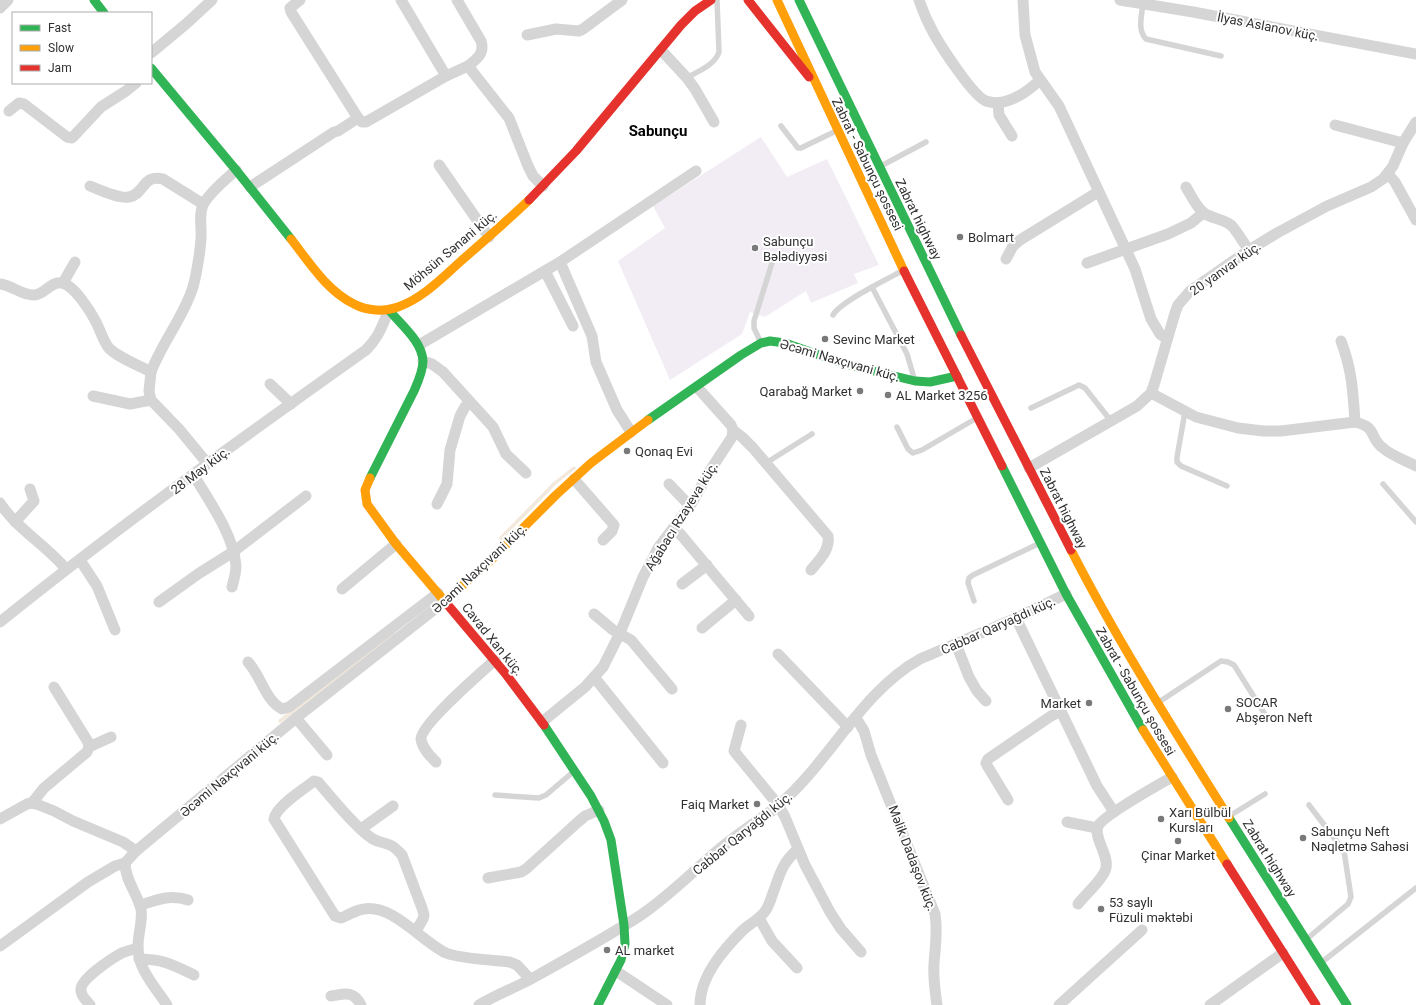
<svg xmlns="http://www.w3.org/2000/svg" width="1416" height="1005" font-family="Roboto,sans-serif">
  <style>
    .green { fill: #f2edf5 }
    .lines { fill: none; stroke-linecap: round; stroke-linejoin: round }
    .stream { stroke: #f2e8db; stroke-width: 3.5 }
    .lane { stroke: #d5d5d5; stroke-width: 5.5 }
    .street { stroke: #d5d5d5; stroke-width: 11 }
    .fast { stroke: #30b455; stroke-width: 9 }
    .slow { stroke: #ff9f0a; stroke-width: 9 }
    .jam { stroke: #e5322d; stroke-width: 9 }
    .poi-dot { fill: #797979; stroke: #fff; stroke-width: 1.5 }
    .labels { text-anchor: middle; stroke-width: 4; stroke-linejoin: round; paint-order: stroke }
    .street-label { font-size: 13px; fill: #313131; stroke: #fff }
    .poi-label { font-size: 13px; fill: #313131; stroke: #fff; text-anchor: start }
    .quarter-label { font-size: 15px; font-weight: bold; fill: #000; stroke: #fff }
  </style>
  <rect width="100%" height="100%" fill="#fff"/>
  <path class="green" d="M761,137l26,40 40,-18 52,106 -25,9 4,9 -47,20 -5,-12 -41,26 -15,-5 -8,22 -72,46 -52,-119 47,-33 -12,-22z"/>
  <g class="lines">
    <g class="stream">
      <path d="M501,538l54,-55 19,-15"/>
      <path d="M280,721l114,-87"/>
    </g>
    <g class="lane">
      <path d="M1143,3c-1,12 -6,27 3,36l75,17"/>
      <path d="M687,78c11,-7 28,-13 32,-26l-2,-52"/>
      <path d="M781,126l17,22h3l35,-17"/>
      <path d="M881,166l45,-24"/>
      <path d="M872,287l35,67 7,24"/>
      <path d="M833,315c7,-13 54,-36 69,-44"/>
      <path d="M761,343l-7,-15v-7l18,-58"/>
      <path d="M1031,408l48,-23 6,3 26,33"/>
      <path d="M1185,412l-8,45v5l4,4 46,20"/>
      <path d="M897,427l11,22 5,4 9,-3 53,-31"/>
      <path d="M766,463l46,-29"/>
      <path d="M1383,484l33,38"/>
      <path d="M974,601l-6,-18 1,-5 4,-3 65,-31"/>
      <path d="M1159,702l62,-41 7,1 6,3 32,51"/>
      <path d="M495,795l44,3 7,-3 27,-23"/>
      <path d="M1231,815l34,-21"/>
      <path d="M1308,938l40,-34 3,-7 -7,-46 -35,-46"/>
      <path d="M1322,962l94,-74"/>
    </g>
    <g class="street">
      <path d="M300,0l-10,8 1,4 67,106 4,4h4l80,-46 22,-10"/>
      <path d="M401,0l45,76"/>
      <path d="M457,0l24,41c4,12 -4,18 -13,25l41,52 19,48 5,10 10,10"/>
      <path d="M919,0c4,12 9,23 15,34 8,14 39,62 52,67 20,7 40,-8 54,-21"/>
      <path d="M1023,0l2,35 10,37 24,34 76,163 16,50 9,15 7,5"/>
      <path d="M1120,0l73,12 223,42"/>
      <path d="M0,8l8,-8"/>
      <path d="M527,35l29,-6 23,2 4,-2 39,-29"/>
      <path d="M661,50l26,28 8,11 19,33"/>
      <path d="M151,53l35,-29 26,-24"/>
      <path d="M998,103l1,12 13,21"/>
      <path d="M9,111l10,-8 5,1 43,33 5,1 29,-31 25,-16 10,-8"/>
      <path d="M1335,125l68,18"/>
      <path d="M439,165l50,72"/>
      <path d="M1388,174l7,8 21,38"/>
      <path d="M90,186c10,4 29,13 39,11 16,-3 13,-23 34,-18l40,25"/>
      <path d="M250,187l84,-55 4,-1 20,-13"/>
      <path d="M1186,187c5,8 10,20 18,26 8,6 21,6 28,13 6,7 11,16 17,24"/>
      <path d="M1006,259l7,-13 7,-6 78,-48"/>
      <path d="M560,262l32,74 4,26 21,48 14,22"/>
      <path d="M1087,263l81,-29 23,-11 12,-10"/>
      <path d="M545,271l28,55"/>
      <path d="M63,283l12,-21"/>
      <path d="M0,284c12,1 22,12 35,11 10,-1 16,-14 27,-12 12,2 29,29 34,39 4,8 7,18 12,25 7,9 32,19 43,25 11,-29 31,-53 41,-82 4,-12 8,-37 9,-51 1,-11 -3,-26 3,-36 8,-13 21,-23 32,-33"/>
      <path d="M1341,341c11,29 12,50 14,81"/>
      <path d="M419,345l141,-83 136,-91"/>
      <path d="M423,361l9,3 11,8 50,55 13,27 20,19"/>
      <path d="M151,372l-2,19 2,9 28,29 28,34"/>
      <path d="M270,384l21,20"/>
      <path d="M1151,393l45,24 42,11 25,3h18l74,-9c24,6 13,15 28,26 9,8 22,12 33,18"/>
      <path d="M93,396l37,8 21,-4"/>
      <path d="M733,430l9,7 11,11 75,88c2,14 -8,23 -17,34"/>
      <path d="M1029,468l108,-62 14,-13 3,-8 21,-72 3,-8 12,-14 59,-41 28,-17 50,-27 44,-19 12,-8 10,-13 10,-23 13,-21"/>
      <path d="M193,474c16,27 41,61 43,92 0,7 -2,14 -4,21"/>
      <path d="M574,479l40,46 -2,6 -9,9"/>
      <path d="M669,484l21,22"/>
      <path d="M0,503c17,26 46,42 66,66"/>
      <path d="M437,504l10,-20 3,-34 10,-34 5,-9 5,-5"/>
      <path d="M15,522l19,-21 -4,-12"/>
      <path d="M674,528l8,8 67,80"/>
      <path d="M80,560l17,26 18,44"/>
      <path d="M682,584l25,-19"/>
      <path d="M342,589l54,-45"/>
      <path d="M159,602l39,-28 35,-22 73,-56"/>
      <path d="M594,614l19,16 18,10 41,49"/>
      <path d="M1016,618l81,168 17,26"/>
      <path d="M0,622c118,-95 242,-184 366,-272 13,-13 16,-24 23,-40"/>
      <path d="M702,628l34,-28"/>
      <path d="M956,644l13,33 8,14 9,10"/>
      <path d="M778,654l70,73"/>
      <path d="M248,662c13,14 17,38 34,47l7,-2 149,-114"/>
      <path d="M594,677l69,86"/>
      <path d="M296,718l31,37"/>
      <path d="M856,718l8,13 7,24 64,159c3,18 0,33 -1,50 -1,14 1,27 3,41"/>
      <path d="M542,722l43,-35 18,-20 17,-34 23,-56 10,-19 5,-10 32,-42 23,-40 19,-29 1,-7 -2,-5 -34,-38"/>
      <path d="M741,725l-7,26 45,55 6,11 20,48 25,47 11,17 20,23"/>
      <path d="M89,747l22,-10"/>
      <path d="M436,762c-6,-6 -14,-14 -15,-23 0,-15 61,-67 74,-79"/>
      <path d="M1008,800l-20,-33 -2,-4 2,-4 63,-43 10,-5"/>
      <path d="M32,803l12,-15 43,-36 2,-5 -1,-5 -34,-55"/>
      <path d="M0,819l27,-15 5,-1 7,2 15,6 19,10 50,21 13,9"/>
      <path d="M1067,822l30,6"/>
      <path d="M361,829l32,-23"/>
      <path d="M125,863c0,17 12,30 16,46 2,12 -3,24 -3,37 -1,22 17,41 29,59"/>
      <path d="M488,878l33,-6 5,-3 52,-47 7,-6 14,-6"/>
      <path d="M1078,904c7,-9 26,-26 28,-36 3,-13 -13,-31 -8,-42 6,-11 60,-41 74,-49"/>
      <path d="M140,905c18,-5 30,-11 48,-5"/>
      <path d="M759,918l13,23 25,27"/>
      <path d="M416,931l7,-12 1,-4 -2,-7 -20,-53c-3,-3 -7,-8 -12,-10 -7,-3 -14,-3 -20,-8 -18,-13 -37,-38 -52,-55l-4,-1c-11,9 -38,25 -40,38l61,97 6,2c7,-3 15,-8 23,-9 29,-5 58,33 82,44 15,6 48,7 64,9l7,3 13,14"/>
      <path d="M0,946l88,-64 27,-16 10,-3 11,-12 160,-133 149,-117"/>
      <path d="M139,959c24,0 34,6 55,16"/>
      <path d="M616,971l51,34"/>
      <path d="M331,996c14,-2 22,-6 30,9"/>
      <path d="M90,1005c-4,-5 -10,-10 -9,-16 0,-10 30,-30 39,-35 5,-3 12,-4 18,-6"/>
      <path d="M479,1005c17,-10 35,-17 52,-26 36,-20 72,-40 107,-62 29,-19 53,-44 79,-66 14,-12 29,-22 44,-33 6,-4 13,-8 19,-14 51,-44 81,-112 140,-145l96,-41 50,-24"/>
      <path d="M700,1005c0,-29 24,-56 43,-75 8,-7 17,-11 23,-20 3,-5 5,-11 7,-17 7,-19 9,-30 25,-44"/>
      <path d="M1059,1005l83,-75"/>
      <path d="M1210,1005l73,-52"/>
    </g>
    <g class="fast">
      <path d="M94,0l10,13"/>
      <path d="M799,0l162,335"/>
      <path d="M151,68l85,102 55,69"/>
      <path d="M648,420l93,-65 20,-12 9,-2 15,2 60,21 70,17 15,1 27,-6"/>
      <path d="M1002,466l64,128 77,136"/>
      <path d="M370,478l44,-87c4,-9 9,-20 9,-30 -1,-20 -22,-36 -34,-51"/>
      <path d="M544,725l47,71 13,25 7,19 13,85 1,19 -4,16 -23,45"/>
      <path d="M1229,818l118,187"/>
    </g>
    <g class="slow">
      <path d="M777,0l127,271"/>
      <path d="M291,239c18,23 36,52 63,65 13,7 30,8 44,3 25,-9 44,-29 63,-46 23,-20 46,-40 68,-61"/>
      <path d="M370,478l-5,12 2,14 29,40 51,60"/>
      <path d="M1071,550c47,92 103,180 158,268"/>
      <path d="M445,601l44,-39 67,-67 35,-32 57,-43"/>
      <path d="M1143,730l84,134"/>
    </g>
    <g class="jam">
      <path d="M748,0l61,77"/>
      <path d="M529,200l47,-49 105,-126 14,-14 16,-11"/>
      <path d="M904,271l98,195"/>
      <path d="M961,335l110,215"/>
      <path d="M447,604l58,69 39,52"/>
      <path d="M1227,864l89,141"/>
    </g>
  </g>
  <g class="poi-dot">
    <circle cx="960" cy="237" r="4"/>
    <circle cx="755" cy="248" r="4"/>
    <circle cx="825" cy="339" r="4"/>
    <circle cx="860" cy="391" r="4"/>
    <circle cx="888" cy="395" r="4"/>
    <circle cx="627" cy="451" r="4"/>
    <circle cx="1089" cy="703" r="4"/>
    <circle cx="1228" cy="709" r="4"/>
    <circle cx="757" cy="804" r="4"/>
    <circle cx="1161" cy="819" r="4"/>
    <circle cx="1303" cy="838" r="4"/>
    <circle cx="1178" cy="841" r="4"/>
    <circle cx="1101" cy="909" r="4"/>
    <circle cx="607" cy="950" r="4"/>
  </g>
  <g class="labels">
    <g class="street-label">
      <text transform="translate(1268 26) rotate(11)" y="5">İlyas Aslanov küç.</text>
      <text transform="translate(868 164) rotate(64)" y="5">Zabrat - Sabunçu şossesi</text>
      <text transform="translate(919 219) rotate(64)" y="5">Zabrat highway</text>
      <text transform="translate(450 250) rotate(-40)" y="5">Möhsün Sənani küç.</text>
      <text transform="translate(1225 268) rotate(-35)" y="5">20 yanvar küç.</text>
      <text transform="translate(840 360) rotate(16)" y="5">Əcəmi Naxçıvani küç.</text>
      <text transform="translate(200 470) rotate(-37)" y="5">28 May küç.</text>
      <text transform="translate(1064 508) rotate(63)" y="5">Zabrat highway</text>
      <text transform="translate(681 516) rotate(-58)" y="5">Ağabacı Rzayeva küç.</text>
      <text transform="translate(479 568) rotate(-43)" y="5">Əcəmi Naxçıvani küç.</text>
      <text transform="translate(998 625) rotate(-24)" y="5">Cabbar Qaryağdı küç.</text>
      <text transform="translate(493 639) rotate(51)" y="5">Cavad Xan küç.</text>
      <text transform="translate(1136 691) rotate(60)" y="5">Zabrat - Sabunçu şossesi</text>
      <text transform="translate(229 774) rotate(-40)" y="5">Əcəmi Naxçıvani küç.</text>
      <text transform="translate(742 833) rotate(-39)" y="5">Cabbar Qaryağdı küç.</text>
      <text transform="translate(913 858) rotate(69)" y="5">Məlik Dadaşov küç.</text>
      <text transform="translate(1270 858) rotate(58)" y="5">Zabrat highway</text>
    </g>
    <g class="poi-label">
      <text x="968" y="242">Bolmart</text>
      <text x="763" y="246">Sabunçu<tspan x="763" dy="15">Bələdiyyəsi</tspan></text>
      <text x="833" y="344">Sevinc Market</text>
      <text x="852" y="396" text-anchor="end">Qarabağ Market</text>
      <text x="896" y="400">AL Market 3256</text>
      <text x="635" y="456">Qonaq Evi</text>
      <text x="1236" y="707">SOCAR<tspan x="1236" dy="15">Abşeron Neft</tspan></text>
      <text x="1081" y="708" text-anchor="end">Market</text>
      <text x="749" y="809" text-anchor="end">Faiq Market</text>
      <text x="1169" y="817">Xarı Bülbül<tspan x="1169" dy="15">Kursları</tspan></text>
      <text x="1311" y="836">Sabunçu Neft<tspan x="1311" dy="15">Nəqletmə Sahəsi</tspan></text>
      <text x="1178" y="860" text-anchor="middle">Çinar Market</text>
      <text x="1109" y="907">53 saylı<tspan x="1109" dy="15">Füzuli məktəbi</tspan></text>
      <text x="615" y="955">AL market</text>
    </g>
    <g class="quarter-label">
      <text x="658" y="136">Sabunçu</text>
    </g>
  </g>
  <rect x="12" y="12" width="140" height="72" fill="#ffffff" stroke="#adadad"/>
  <rect x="20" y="25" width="20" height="6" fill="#30b455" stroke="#adadad"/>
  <text x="48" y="32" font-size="12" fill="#313131">Fast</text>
  <rect x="20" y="45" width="20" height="6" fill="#ff9f0a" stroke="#adadad"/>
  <text x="48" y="52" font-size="12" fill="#313131">Slow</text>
  <rect x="20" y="65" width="20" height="6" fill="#e5322d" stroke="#adadad"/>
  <text x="48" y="72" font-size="12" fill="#313131">Jam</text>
</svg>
